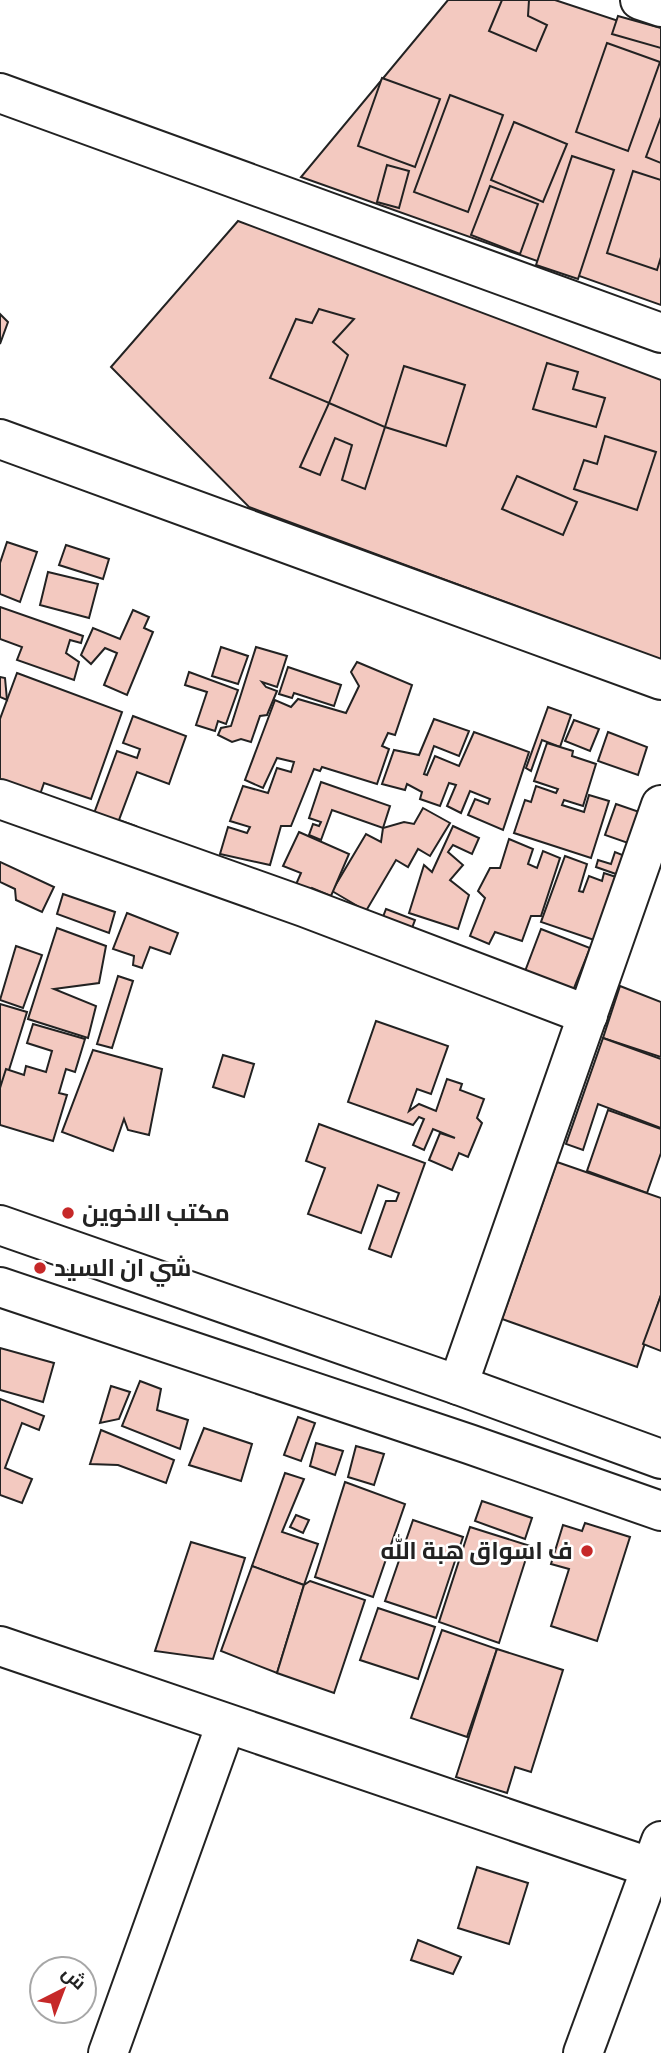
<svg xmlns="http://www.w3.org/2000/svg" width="661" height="2053" font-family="'PT Sans Narrow',Cairo,sans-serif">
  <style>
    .building { fill: #f3c9c0; stroke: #222; stroke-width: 2 }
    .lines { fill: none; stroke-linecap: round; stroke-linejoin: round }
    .minor-casing { stroke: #222; stroke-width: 42 }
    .minor { stroke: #fff; stroke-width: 38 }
    .poi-dot { fill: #c62828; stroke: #fff; stroke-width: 2.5 }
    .labels { text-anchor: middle; stroke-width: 5; stroke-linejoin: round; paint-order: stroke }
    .poi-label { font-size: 24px; font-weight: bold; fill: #222; stroke: #fff; text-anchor: start }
  </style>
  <rect width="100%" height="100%" fill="#fff"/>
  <g class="building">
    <path d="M448,0h107l106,35v270l-360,-128z"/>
    <path d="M502,0h27l-1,16 19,9 -11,26 -47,-20z"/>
    <path d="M618,16l43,12v20l-49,-14z"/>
    <path d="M607,43l53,19 -32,89 -52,-19z"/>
    <path d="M382,78l58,21 -25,68 -57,-21z"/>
    <path d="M450,95l53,20 -35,97 -54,-20z"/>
    <path d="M661,117v46l-15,-6z"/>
    <path d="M514,122l53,22 -24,58 -52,-22z"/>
    <path d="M572,156l42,14 -36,109 -42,-14z"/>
    <path d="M387,165l22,6 -10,37 -22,-6z"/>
    <path d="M633,171l28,9v77l-4,13 -50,-17z"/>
    <path d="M490,186l48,18 -18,50 -49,-19z"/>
    <path d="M238,221l423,159v280l-412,-153 -138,-140z"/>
    <path d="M319,309l35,10 -21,23 15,13 -19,48 -59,-25 26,-59 16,4z"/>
    <path d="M0,314l8,8 -8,22z"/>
    <path d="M547,363l31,9 -5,17 32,9 -9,29 -63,-18z"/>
    <path d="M404,366l61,19 -19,61 -61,-19z"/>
    <path d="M329,403l56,24 -20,62 -23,-9 10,-35 -17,-7 -15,37 -20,-8z"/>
    <path d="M605,436l51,16 -19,58 -63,-21 10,-29 13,4z"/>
    <path d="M517,476l60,26 -14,33 -61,-26z"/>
    <path d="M7,542l30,10 -17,50 -20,-8v-31z"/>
    <path d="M66,545l43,14 -6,20 -44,-14z"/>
    <path d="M48,572l50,12 -9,34 -49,-13z"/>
    <path d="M0,607l83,29 -2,7 -11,-3 -4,13 13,9 -5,18 -57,-20 5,-13 -22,-8z"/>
    <path d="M133,610l16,7 -5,11 9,4 -26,63 -23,-10 13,-32 -12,-5 -14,16 -10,-9 12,-27 27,11z"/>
    <path d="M221,647l27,9 -10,28 -26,-8z"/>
    <path d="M256,647l31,9 -10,31 -15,-5 4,5 11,4 -10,24 -7,1 -9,26 -10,-3 -9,3 -14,-7 3,-7 10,-2z"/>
    <path d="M357,662l55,23 -17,50 -7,-2 -6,13 7,3 -12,35 -55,-17 -2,4 -6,-2 -23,57h-10l-11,39 -50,-11 8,-27 19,6 3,-6 -20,-6 13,-35 25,7 9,-25 14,4 3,-10 -17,-4 -14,30 -18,-8 30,-80 16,7 7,-8 48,14 13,-27 -8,-14z"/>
    <path d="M288,667l53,18 -7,21 -40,-13 -2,5 -13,-4z"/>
    <path d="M189,672l49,18 -12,34 -8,-3 -3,10 -19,-6 11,-33 -22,-7z"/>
    <path d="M17,673l105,39 -31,87 -47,-16 -8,23 -36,-13v-74z"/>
    <path d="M0,677l5,1 2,22 -7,-3z"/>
    <path d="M548,707l23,8 -11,32 -18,-7 -11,31 -5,-3z"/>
    <path d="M133,716l53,20 -17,48 -32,-12 -18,48 17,6 -6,16 -41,-15 28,-76 20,7 3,-9 -17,-6z"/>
    <path d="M434,719l35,12 -10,25 -25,-10 -10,28 3,1 8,-19 24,10 15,-34 55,20 -26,78 -35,-15 7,-16 13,5 2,-5 -20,-8 -9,22 -14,-7 9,-21 -7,-2 -9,23 -20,-7 2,-7 -15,-8 -2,6 -23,-6 12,-34 25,5z"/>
    <path d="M574,720l25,9 -9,22 -25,-10z"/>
    <path d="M608,732l39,15 -9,28 -40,-14z"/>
    <path d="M547,743l26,8 -1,5 24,8 -13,42 -19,-6 -2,5 22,7 5,-17 20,6 -18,57 -77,-25 11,-33 6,2 5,-16 20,7 2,-4 -24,-8z"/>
    <path d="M321,782l69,24 -7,22 -51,-18 -11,30 -12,-5 4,-11 6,2 2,-4 -12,-4z"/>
    <path d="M616,804l38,13 -21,63 -37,-13 2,-7 13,4 4,-12 17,7 5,-13 -32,-11z"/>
    <path d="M423,808l27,15 -20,33 -12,-7 -10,18 -12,-7 -30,51 -34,-20 34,-57 15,8 2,-14 21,-6 10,2z"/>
    <path d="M453,826l26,12 -7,16 -19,-9 -5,7 15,13 -13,15 19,15 -11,34 -49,-16 15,-48 8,7z"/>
    <path d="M299,832l50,22 -18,42 -19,-8 -8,19 -10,-18 7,-16 -18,-7z"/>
    <path d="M509,839l24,10 -5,15 9,4 6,-17 17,7 -19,58h-10l-9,25 -27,-9 -6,12 -19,-8 15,-38 -7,-7 12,-23h10z"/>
    <path d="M565,856l22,8 -8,27 4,1 6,-16 13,5 2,-8 18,6 -22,63 -59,-20z"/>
    <path d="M0,862l54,25 -12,25 -26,-12 -1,-11 -15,-7z"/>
    <path d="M63,894l52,18 -6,21 -52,-19z"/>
    <path d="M386,909l29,11 -8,21 -29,-11z"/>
    <path d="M127,913l51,20 -8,21 -20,-7 -8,21 -9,-3 1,-9 -21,-7z"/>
    <path d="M57,928l49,18 -7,37 -45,6 42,17 -8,32 -60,-19z"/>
    <path d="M541,929l49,19 -18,45 -48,-19z"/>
    <path d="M16,946l26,9 -19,53 -23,-8z"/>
    <path d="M118,976l15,5 -21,67 -15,-4z"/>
    <path d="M620,986l41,16v55l-58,-19z"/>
    <path d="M0,1004l27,8 -27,87z"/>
    <path d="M376,1021l72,25 -17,48 -14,-5 -8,22 10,-7 17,7 11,-32 15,5 -2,6 24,9 -7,19 5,5 -14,34 -9,-4 -7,17 -23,-10 11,-27 15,5 -22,-9 -9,21 -11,-5 11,-26 -5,-2 -6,8 -65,-23z"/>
    <path d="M33,1024l52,15 -10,33 -9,-3 -7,24 8,2 -14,46 -53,-16v-37l6,-19 18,6 2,-9 20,6 6,-21 -25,-8z"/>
    <path d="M603,1038l58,21v69l-63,-24 -15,46 -17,-6z"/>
    <path d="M93,1050l69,19 -13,66 -21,-5 -4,-11 -11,32 -51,-19z"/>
    <path d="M223,1055l31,9 -10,33 -31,-10z"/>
    <path d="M608,1110l53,19v24l-14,40 -60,-22z"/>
    <path d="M319,1124l106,39 -34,94 -22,-8 17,-48h10l3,-8 -21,-8 -17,48 -53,-19 17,-46 -19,-7z"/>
    <path d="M557,1162l104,36v97l-24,72 -135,-48z"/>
    <path d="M661,1295v56l-18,-7z"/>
    <path d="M0,1348l54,15 -11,39 -43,-12z"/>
    <path d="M140,1381l21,8 -4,21 31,10 -8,29 -58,-23z"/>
    <path d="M111,1386l19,6 -11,27 -19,4z"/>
    <path d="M0,1399l44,17 -5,14 -17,-7 -17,45 27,11 -10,24 -22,-8z"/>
    <path d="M298,1417l17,6 -14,38 -17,-6z"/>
    <path d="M204,1428l48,16 -11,37 -52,-16z"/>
    <path d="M101,1430l73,30 -8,23 -48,-18 -28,-1z"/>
    <path d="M316,1443l27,8 -8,24 -25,-9z"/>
    <path d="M356,1446l28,8 -10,31 -26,-8z"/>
    <path d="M285,1473l19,6 -22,53 36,12 -14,41 -52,-19z"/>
    <path d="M345,1482l60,22 -32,93 -58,-20z"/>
    <path d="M482,1501l50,17 -7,21 -50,-18z"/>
    <path d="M296,1515l13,5 -6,13 -13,-6z"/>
    <path d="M413,1520l50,17 -27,81 -51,-17z"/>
    <path d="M585,1523l45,14 -33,104 -46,-15 18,-57 -18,-5 12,-39 19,6z"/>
    <path d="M470,1527l60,19 -31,97 -60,-21z"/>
    <path d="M191,1542l54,16 -32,101 -58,-8z"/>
    <path d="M252,1566l52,19 -27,88 -56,-22z"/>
    <path d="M310,1581l55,19 -31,93 -57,-20 27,-88z"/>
    <path d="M378,1608l57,19 -17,52 -58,-19z"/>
    <path d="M442,1630l55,19 -30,88 -56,-19z"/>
    <path d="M497,1649l66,21 -32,102 -16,-5 -8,26 -51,-16z"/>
    <path d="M477,1867l51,16 -19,61 -51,-16z"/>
    <path d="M418,1940l43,17 -8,17 -42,-14z"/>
  </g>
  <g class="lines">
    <defs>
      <g id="minor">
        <path d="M640,0l21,7"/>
        <path d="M0,93l661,240"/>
        <path d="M0,439l661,241"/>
        <path d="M0,799l304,108 284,108"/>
        <path d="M0,1225l458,160 203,74"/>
        <path d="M0,1287l469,157 192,67"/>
        <path d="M458,1385l203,-580"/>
        <path d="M0,1646l652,222"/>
        <path d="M108,2053l118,-329"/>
        <path d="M583,2053l78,-212"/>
      </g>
    </defs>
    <use href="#minor" class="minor-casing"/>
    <use href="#minor" class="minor"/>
  </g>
  <g class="poi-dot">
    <circle cx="68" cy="1213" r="7"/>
    <circle cx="40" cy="1268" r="7"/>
    <circle cx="587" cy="1551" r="7"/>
  </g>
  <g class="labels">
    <g class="poi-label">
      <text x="82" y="1221">مكتب الاخوين</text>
      <text x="54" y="1276">شي ان السيد</text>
      <text x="573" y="1559" text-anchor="end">ف اسواق هبة الله</text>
    </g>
  </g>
  <g transform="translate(63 1990) rotate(42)"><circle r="33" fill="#ffffff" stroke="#a7a7a7" stroke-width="2"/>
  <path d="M0-5L12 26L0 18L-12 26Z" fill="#c62828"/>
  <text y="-10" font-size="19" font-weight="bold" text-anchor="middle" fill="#222222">ش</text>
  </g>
</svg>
